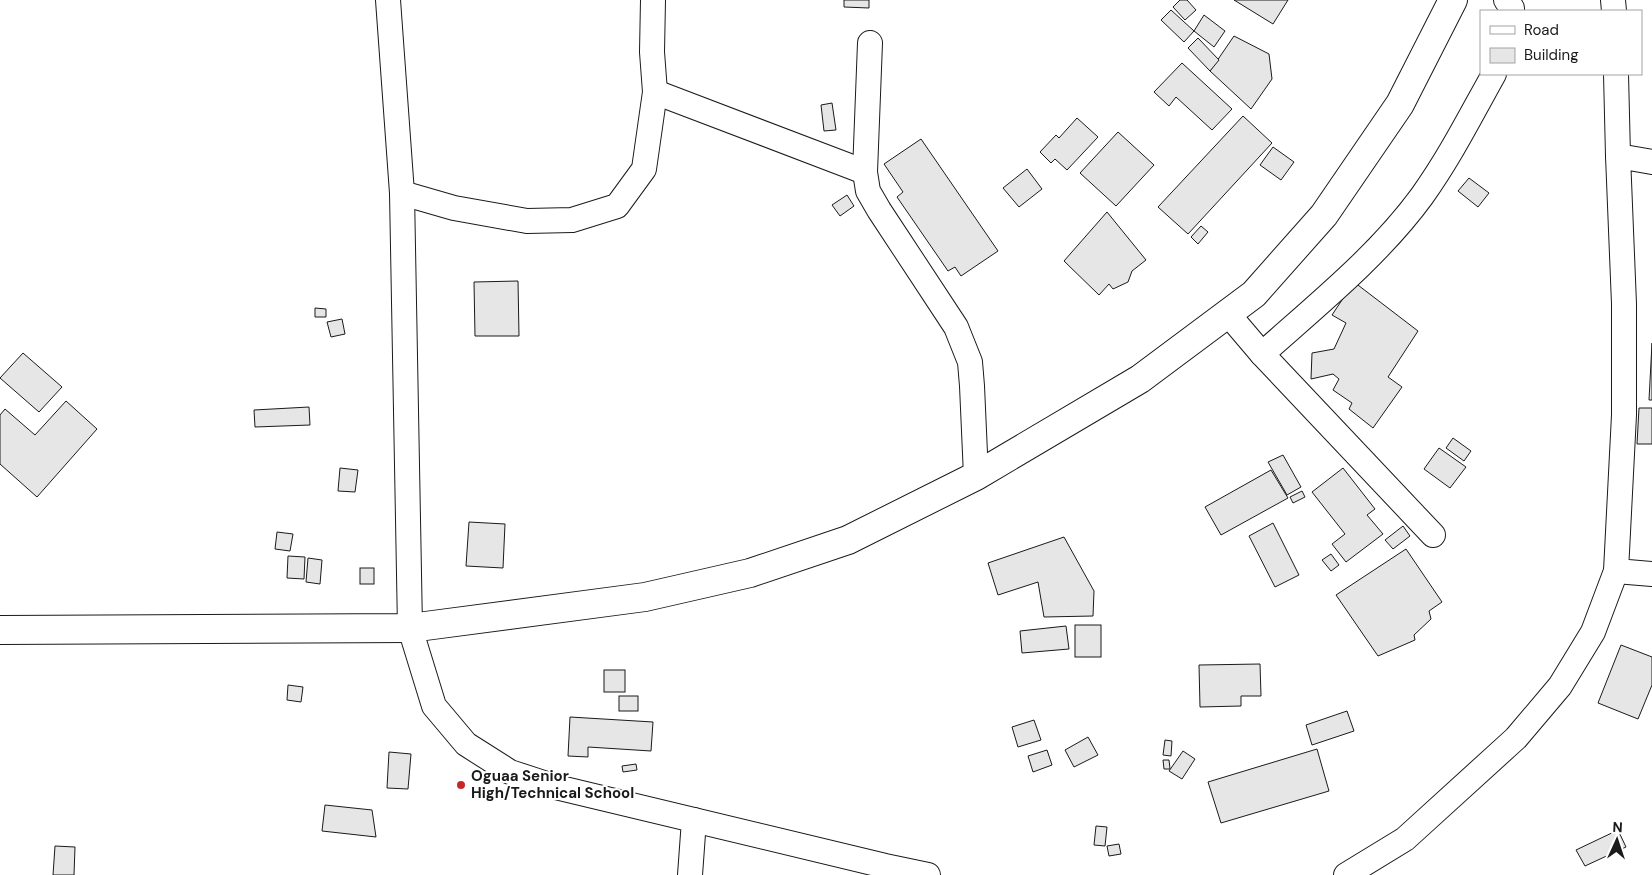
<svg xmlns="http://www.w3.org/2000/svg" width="1652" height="875" font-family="'DM Sans',sans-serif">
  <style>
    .building { fill: #e6e6e6; stroke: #1a1a1a }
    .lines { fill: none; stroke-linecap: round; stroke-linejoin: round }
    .minor-casing { stroke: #1a1a1a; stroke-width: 26 }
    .tertiary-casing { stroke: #1a1a1a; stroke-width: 30 }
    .minor { stroke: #fff; stroke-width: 24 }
    .tertiary { stroke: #fff; stroke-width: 28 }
    .poi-dot { fill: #c62828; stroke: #fff; stroke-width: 2 }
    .labels { text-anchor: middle; stroke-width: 4; stroke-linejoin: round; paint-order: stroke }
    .poi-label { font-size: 15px; font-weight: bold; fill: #1a1a1a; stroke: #fff; text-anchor: start }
  </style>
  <rect width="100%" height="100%" fill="#fff"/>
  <g class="building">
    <path d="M844,0h25v8l-25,-1z"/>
    <path d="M1180,0h7l9,10 -11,10 -12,-13z"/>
    <path d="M1234,0h54l-15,24z"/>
    <path d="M1171,10l23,21 -10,11 -23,-22z"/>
    <path d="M1204,15l21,16 -11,16 -20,-16z"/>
    <path d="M1234,36l35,18 3,25 -21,30 -41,-38z"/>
    <path d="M1198,38l21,22 -9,11 -22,-23z"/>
    <path d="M1182,63l50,46 -20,21 -36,-33 -7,9 -15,-14z"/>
    <path d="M832,103l4,27 -12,1 -3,-26z"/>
    <path d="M1243,116l29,27 -84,91 -30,-27z"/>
    <path d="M1077,118l21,19 -31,33 -12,-11 -4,4 -11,-11 16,-17 3,3z"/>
    <path d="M1118,132l36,33 -38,41 -36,-33z"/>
    <path d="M921,139l77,112 -37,25 -6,-9 -7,4 -51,-74 6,-5 -19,-28z"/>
    <path d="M1273,147l21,15 -13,18 -21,-15z"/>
    <path d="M1027,169l15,20 -23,18 -16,-19z"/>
    <path d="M1469,178l20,15 -11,14 -20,-16z"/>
    <path d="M847,195l7,11 -14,10 -8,-11z"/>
    <path d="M1107,212l39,48 -14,11 -4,11 -15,7 -4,-5 -10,11 -35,-34z"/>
    <path d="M1201,226l7,6 -10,12 -7,-7z"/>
    <path d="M518,281l1,55h-44l-1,-54z"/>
    <path d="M1354,282l64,49 -30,46 14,10 -29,41 -24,-19 3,-6 -19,-13 6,-11 -6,-5 -22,5 1,-26 22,-4 12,-26 -14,-8z"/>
    <path d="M315,308l11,1v8h-11z"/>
    <path d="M342,319l3,15 -14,3 -4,-15z"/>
    <path d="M1652,343v57h-3z"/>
    <path d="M23,353l39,34 -23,25 -39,-34z"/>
    <path d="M66,401l31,28 -60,68 -37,-33v-49l5,-6 30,26z"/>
    <path d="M309,407l1,18 -55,2 -1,-17z"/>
    <path d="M1639,408h13v36h-15z"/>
    <path d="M1453,438l18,13 -7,10 -18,-13z"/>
    <path d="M1439,448l27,19 -16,21 -26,-19z"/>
    <path d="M1283,455l18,32 -14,8 -19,-33z"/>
    <path d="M340,468l18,2 -3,22 -17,-1z"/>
    <path d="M1343,468l32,41 -8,6 16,19 -37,28 -14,-18 13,-10 -33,-42z"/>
    <path d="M1271,470l17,28 -67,37 -16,-28z"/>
    <path d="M1302,491l3,6 -12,6 -3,-6z"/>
    <path d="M469,522l36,2 -2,44 -37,-2z"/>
    <path d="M1273,523l26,52 -24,12 -26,-51z"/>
    <path d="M1403,526l7,10 -17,13 -8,-9z"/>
    <path d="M277,532l16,2 -3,17 -15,-2z"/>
    <path d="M1064,537l30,54 -1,25 -49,1 -6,-35 -40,13 -10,-32z"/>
    <path d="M1406,549l36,53 -13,9 2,8 -17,16 1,5 -37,16 -42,-61z"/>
    <path d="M1331,554l8,11 -8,6 -9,-11z"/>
    <path d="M288,556l17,1 -1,22 -17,-1z"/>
    <path d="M308,558l14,2 -2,24 -14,-2z"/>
    <rect x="360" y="568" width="14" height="16"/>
    <rect x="1075" y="625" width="26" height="32"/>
    <path d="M1066,626l3,23 -47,4 -2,-22z"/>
    <path d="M1621,645l31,12v28l-14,34 -40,-16z"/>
    <path d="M1260,664l1,32h-20v10l-41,1 -1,-42z"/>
    <rect x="604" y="670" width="21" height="22"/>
    <path d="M288,685l15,2 -2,15 -14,-2z"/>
    <rect x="619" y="696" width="19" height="15"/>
    <path d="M1347,711l7,20 -42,14 -6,-20z"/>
    <path d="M570,717l83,5 -2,29 -63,-4v10l-20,-1z"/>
    <path d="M1034,720l7,20 -23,7 -6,-20z"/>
    <path d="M1088,737l10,18 -24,12 -9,-17z"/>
    <path d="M1165,740l7,1 -1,15 -8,-1z"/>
    <path d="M1317,749l12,42 -108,32 -13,-41z"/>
    <path d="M1047,750l5,15 -19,7 -5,-16z"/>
    <path d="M1183,751l12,8 -13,20 -13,-8z"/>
    <path d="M389,752l22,2 -3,35 -21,-1z"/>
    <path d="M1163,760h6l1,9h-6z"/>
    <path d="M636,764l1,6 -14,2 -1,-6z"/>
    <path d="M325,805l47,5 4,27 -54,-6z"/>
    <path d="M1096,826l11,1 -2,19 -11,-1z"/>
    <path d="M1618,830l8,17 -41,19 -9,-16z"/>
    <path d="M1119,844l2,10 -12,2 -2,-10z"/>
    <path d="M55,846l20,1 -1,28h-21z"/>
  </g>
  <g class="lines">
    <defs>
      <g id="minor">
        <path d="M388,0l14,193 8,435 24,78 32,38 44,28 46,15 329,79 43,9"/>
        <path d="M1506,0l6,8v3"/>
        <path d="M1613,0l1,11"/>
        <path d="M870,43l-5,129 3,19 11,19 77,117 14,35 2,24 4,90"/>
        <path d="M1616,74l2,82"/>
        <path d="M655,92l210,80"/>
        <path d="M1652,162l-34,-6 6,148v111l-8,156 36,3"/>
        <path d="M402,193l52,15 73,13 45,-1 45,-14 27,-37 11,-77 -3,-40 1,-52"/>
        <path d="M1228,314l34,40"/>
        <path d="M1433,535l-171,-181c55,-49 117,-99 160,-158 28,-39 49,-81 72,-122"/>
        <path d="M690,875l4,-55"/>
        <path d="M1346,875l59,-36 111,-101 44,-52 33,-54 23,-61"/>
      </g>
      <path id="tertiary" d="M0,630l410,-2 235,-31 105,-24 98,-33 128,-64 164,-97 114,-85 70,-79 76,-111 53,-104"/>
    </defs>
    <use href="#minor" class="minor-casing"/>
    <use href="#tertiary" class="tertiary-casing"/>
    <use href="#minor" class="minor"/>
    <use href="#tertiary" class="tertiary"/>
  </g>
  <circle class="poi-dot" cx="461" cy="785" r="5"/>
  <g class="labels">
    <g class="poi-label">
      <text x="471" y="781">Oguaa Senior<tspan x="471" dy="17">High/Technical School</tspan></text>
    </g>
  </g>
  <rect x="1480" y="10" width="162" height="65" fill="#ffffff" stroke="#a3a3a3"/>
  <rect x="1490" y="26" width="25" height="8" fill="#ffffff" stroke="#a3a3a3"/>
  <text x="1524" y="35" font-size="15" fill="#1a1a1a">Road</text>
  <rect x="1490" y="48" width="25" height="15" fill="#e6e6e6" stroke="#a3a3a3"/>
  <text x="1524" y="60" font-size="15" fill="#1a1a1a">Building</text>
  <g transform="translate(1617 840) rotate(3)" stroke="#ffffff" stroke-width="4" paint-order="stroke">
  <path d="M0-4L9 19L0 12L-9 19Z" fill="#1a1a1a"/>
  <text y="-8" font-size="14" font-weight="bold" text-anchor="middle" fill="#1a1a1a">N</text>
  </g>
</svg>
